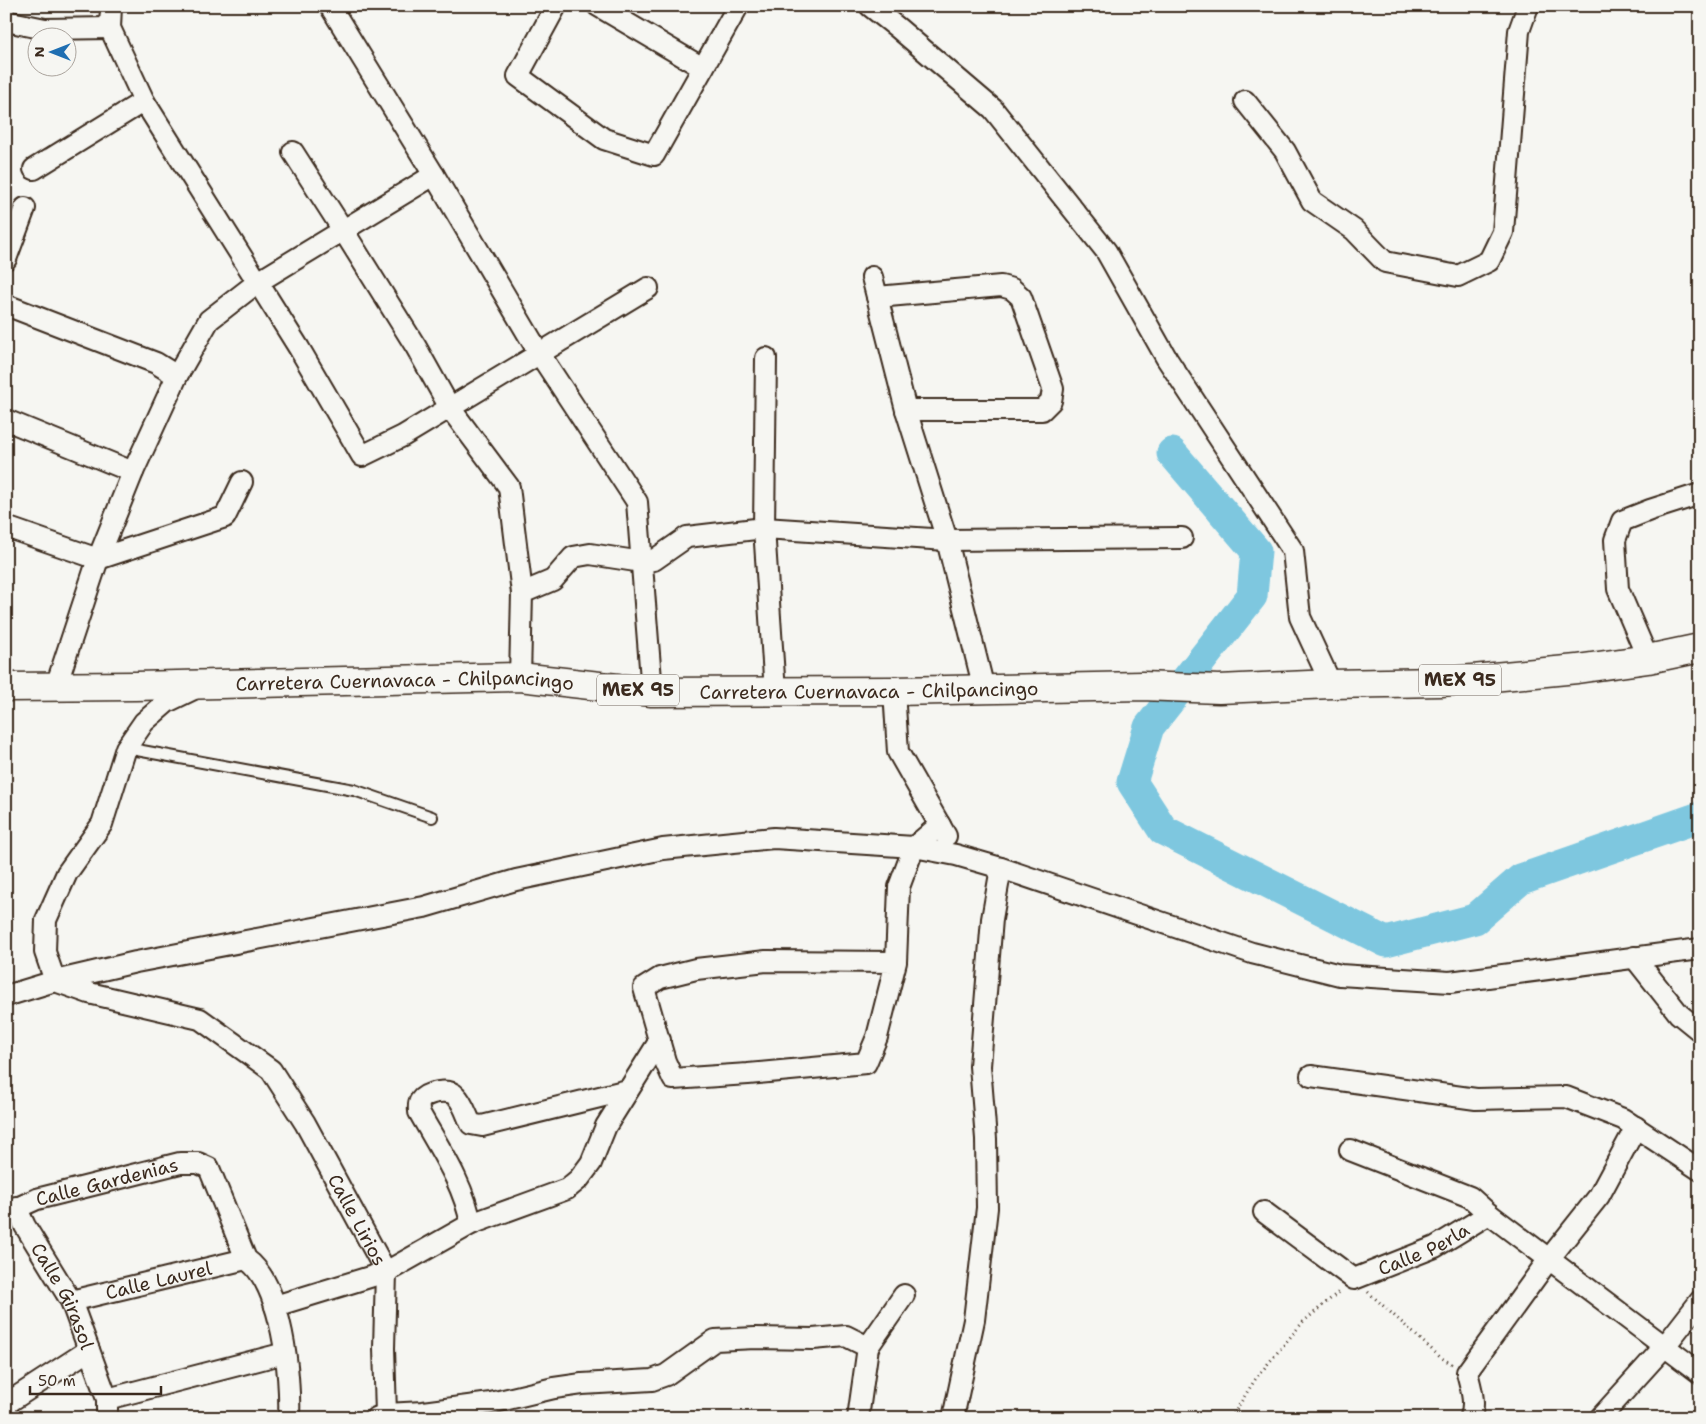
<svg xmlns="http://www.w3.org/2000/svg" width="1706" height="1424" font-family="'Shantell Sans',sans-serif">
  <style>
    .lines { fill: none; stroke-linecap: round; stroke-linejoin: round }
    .river { stroke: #7ec7df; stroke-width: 31 }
    .lane-casing { stroke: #3b2a1e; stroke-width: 14 }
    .street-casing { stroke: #3b2a1e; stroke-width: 24 }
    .primary-casing { stroke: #3b2a1e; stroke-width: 31 }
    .path { stroke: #3b2a1e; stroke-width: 3; stroke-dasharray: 1 4; stroke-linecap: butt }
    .lane { stroke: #f6f6f2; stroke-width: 10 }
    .street { stroke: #f6f6f2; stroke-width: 20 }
    .primary { stroke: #f6f6f2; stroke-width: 28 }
    .labels { text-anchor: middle; stroke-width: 5; stroke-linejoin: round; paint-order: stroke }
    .shield { fill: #f6f6f2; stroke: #73675e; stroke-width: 1 }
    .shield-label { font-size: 18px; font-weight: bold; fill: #3b2a1e }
    .street-label { font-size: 19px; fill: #3b2a1e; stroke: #f6f6f2 }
  </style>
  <rect width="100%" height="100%" fill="#f6f6f2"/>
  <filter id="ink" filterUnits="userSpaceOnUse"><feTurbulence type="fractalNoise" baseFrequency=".02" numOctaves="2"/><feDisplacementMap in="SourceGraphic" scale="10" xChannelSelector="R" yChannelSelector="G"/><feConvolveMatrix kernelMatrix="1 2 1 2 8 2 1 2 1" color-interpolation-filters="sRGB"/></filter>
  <g filter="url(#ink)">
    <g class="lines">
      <path class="river" d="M1172,453l84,98 -4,45 -103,131 -17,55 31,48 223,112 89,-23 46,-40 179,-62"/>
      <defs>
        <path id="lane" d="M126,748l228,42 78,27"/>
        <g id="street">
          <path d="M111,6l-1,22 34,73 155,247 63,108 41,-20 245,-148"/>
          <path d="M330,6l104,169 105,178 98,149 15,190"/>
          <path d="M556,6l-38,70 86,63 50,16 84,-149"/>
          <path d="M598,6l105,62"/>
          <path d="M870,6l28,22 95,81 113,142 61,108 126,192 7,66 31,67"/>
          <path d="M6,21l39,8 65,-1"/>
          <path d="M1245,101l40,50 27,50 42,29 31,32 73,14 31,-15 14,-29 16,-201 9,-25"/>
          <path d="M293,152l50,78 73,117 34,61 59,79 13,106"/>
          <path d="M34,169l110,-68"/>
          <path d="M6,259l19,-51"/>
          <path d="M872,277l34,133 41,130 37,149"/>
          <path d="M877,297l124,-11 11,3 9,8 32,92 -2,12 -9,9h-136"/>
          <path d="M6,305l150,58 21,13"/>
          <path d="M766,358l-2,170 11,164"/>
          <path d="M6,420l127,52"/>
          <path d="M6,527l92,32 127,-42 17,-35"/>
          <path d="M1648,659l-30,-70 -3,-49 7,-19 28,-11 50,-16"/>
          <path d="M520,677l2,-84 31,-13 20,-23 17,-3 52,8 12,-2 33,-23 77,-9 183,12 235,-2"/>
          <path d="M56,686l42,-127 35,-87 44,-96 32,-56 49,-38 176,-107"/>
          <path id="s1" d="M198,687l-31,15 -23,20 -18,26 -24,76 -35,49 -21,47 -1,32 10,29 34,12 111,26 71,51 34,53 81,149 -2,76 2,66 2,4"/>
          <path d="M894,691l4,61 48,84"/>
          <path d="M1634,957l45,57 21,17"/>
          <path d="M896,962l-130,-1 -70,8 -36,9 -16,10 21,73 8,18 75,-5 118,-11 11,-26 19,-75 3,-75 15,-40 26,-22"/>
          <path d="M6,996l49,-15 81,-19 288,-55 92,-27 147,-31 111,-11 140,9 42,8 45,13 251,85 88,22 110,7 250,-33"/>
          <path d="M1311,1076l165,23 90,-2 57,22 77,51"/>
          <path d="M1350,1150l120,47 19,17 211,159"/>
          <path id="s2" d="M16,1207l9,19 46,75 36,98v19"/>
          <path id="s3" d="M1264,1212l90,67 81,-32 54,-33"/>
          <path id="s4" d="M6,1213l31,-14 143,-36h18l11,5 37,91c36,25 45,117 43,159"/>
          <path d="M471,1224c-7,-40 -32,-76 -52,-112 0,-3 -1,-8 1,-11 6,-9 29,-13 36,-5 7,6 11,20 15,28l11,2 146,-36"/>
          <path id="s5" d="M71,1301l175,-42"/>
          <path d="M275,1306l111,-34 85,-48 96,-35 12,-10 12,-16 15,-37 54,-86"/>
          <path d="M868,1347l36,-52"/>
          <path d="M107,1399l178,-46"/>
          <path d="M6,1405l6,-5 77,-50"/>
          <path d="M376,1418l10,-4 37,-2 68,-9 63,-15 28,-4 70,-4 14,-5 49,-35 40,-2 58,1 33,-3 22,11 -10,71"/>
          <path d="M953,1418l21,-98 13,-112 -1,-69 -6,-73 12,-147 9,-51"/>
          <path d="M1470,1418c7,-14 0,-33 -3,-46l82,-113 50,-63 37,-69"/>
          <path d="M1600,1418l65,-72 35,-45"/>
        </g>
        <g id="primary">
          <path id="s6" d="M6,687l129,-1 385,-9 132,15 242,-1 248,-5 77,3 112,-5 110,-2 136,-13 71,-10 52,-11"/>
        </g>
      </defs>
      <use href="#lane" class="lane-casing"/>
      <use href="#street" class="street-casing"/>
      <use href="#primary" class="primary-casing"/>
      <g class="path">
        <path d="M1368,1292l72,65 12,7"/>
        <path d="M1231,1418l25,-40 47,-56 38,-32"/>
      </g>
      <use href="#lane" class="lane"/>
      <use href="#street" class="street"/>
      <use href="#primary" class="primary"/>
    </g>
  </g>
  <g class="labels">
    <g class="shield">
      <rect x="1419" y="664.5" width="82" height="31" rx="4"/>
      <rect x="597" y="674.5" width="82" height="31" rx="4"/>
    </g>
    <g class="shield-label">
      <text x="1460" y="686">MEX 95</text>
      <text x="638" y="696">MEX 95</text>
    </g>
    <g class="street-label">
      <text dy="7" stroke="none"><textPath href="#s6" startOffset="399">Carretera Cuernavaca - Chilpancingo</textPath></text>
      <text dy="7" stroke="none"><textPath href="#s6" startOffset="864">Carretera Cuernavaca - Chilpancingo</textPath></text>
      <text dy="7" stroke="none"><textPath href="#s4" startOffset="106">Calle Gardenias</textPath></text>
      <text dy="7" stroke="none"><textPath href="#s1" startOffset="761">Calle Lirios</textPath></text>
      <text dy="7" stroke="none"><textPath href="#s3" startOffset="188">Calle Perla</textPath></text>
      <text dy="7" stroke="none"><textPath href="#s5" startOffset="90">Calle Laurel</textPath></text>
      <text dy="7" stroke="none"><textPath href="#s2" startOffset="101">Calle Girasol</textPath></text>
    </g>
  </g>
  <rect width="1706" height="1424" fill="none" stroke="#f6f6f2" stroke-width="25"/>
  <rect x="12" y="12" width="1681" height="1399" fill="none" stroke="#3b2a1e" stroke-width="2" filter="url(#ink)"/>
  <g transform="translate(52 52) rotate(270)"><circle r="24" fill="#f6f6f2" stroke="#aba49d"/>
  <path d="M0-4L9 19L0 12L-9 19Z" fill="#1f6fb2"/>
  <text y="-8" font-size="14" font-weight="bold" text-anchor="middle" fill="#3b2a1e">N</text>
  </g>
  <path d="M30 1386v8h131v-8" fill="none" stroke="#3b2a1e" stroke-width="2.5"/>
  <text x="38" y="1386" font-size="15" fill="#3b2a1e" stroke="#f6f6f2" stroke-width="4" paint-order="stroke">50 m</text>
</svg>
